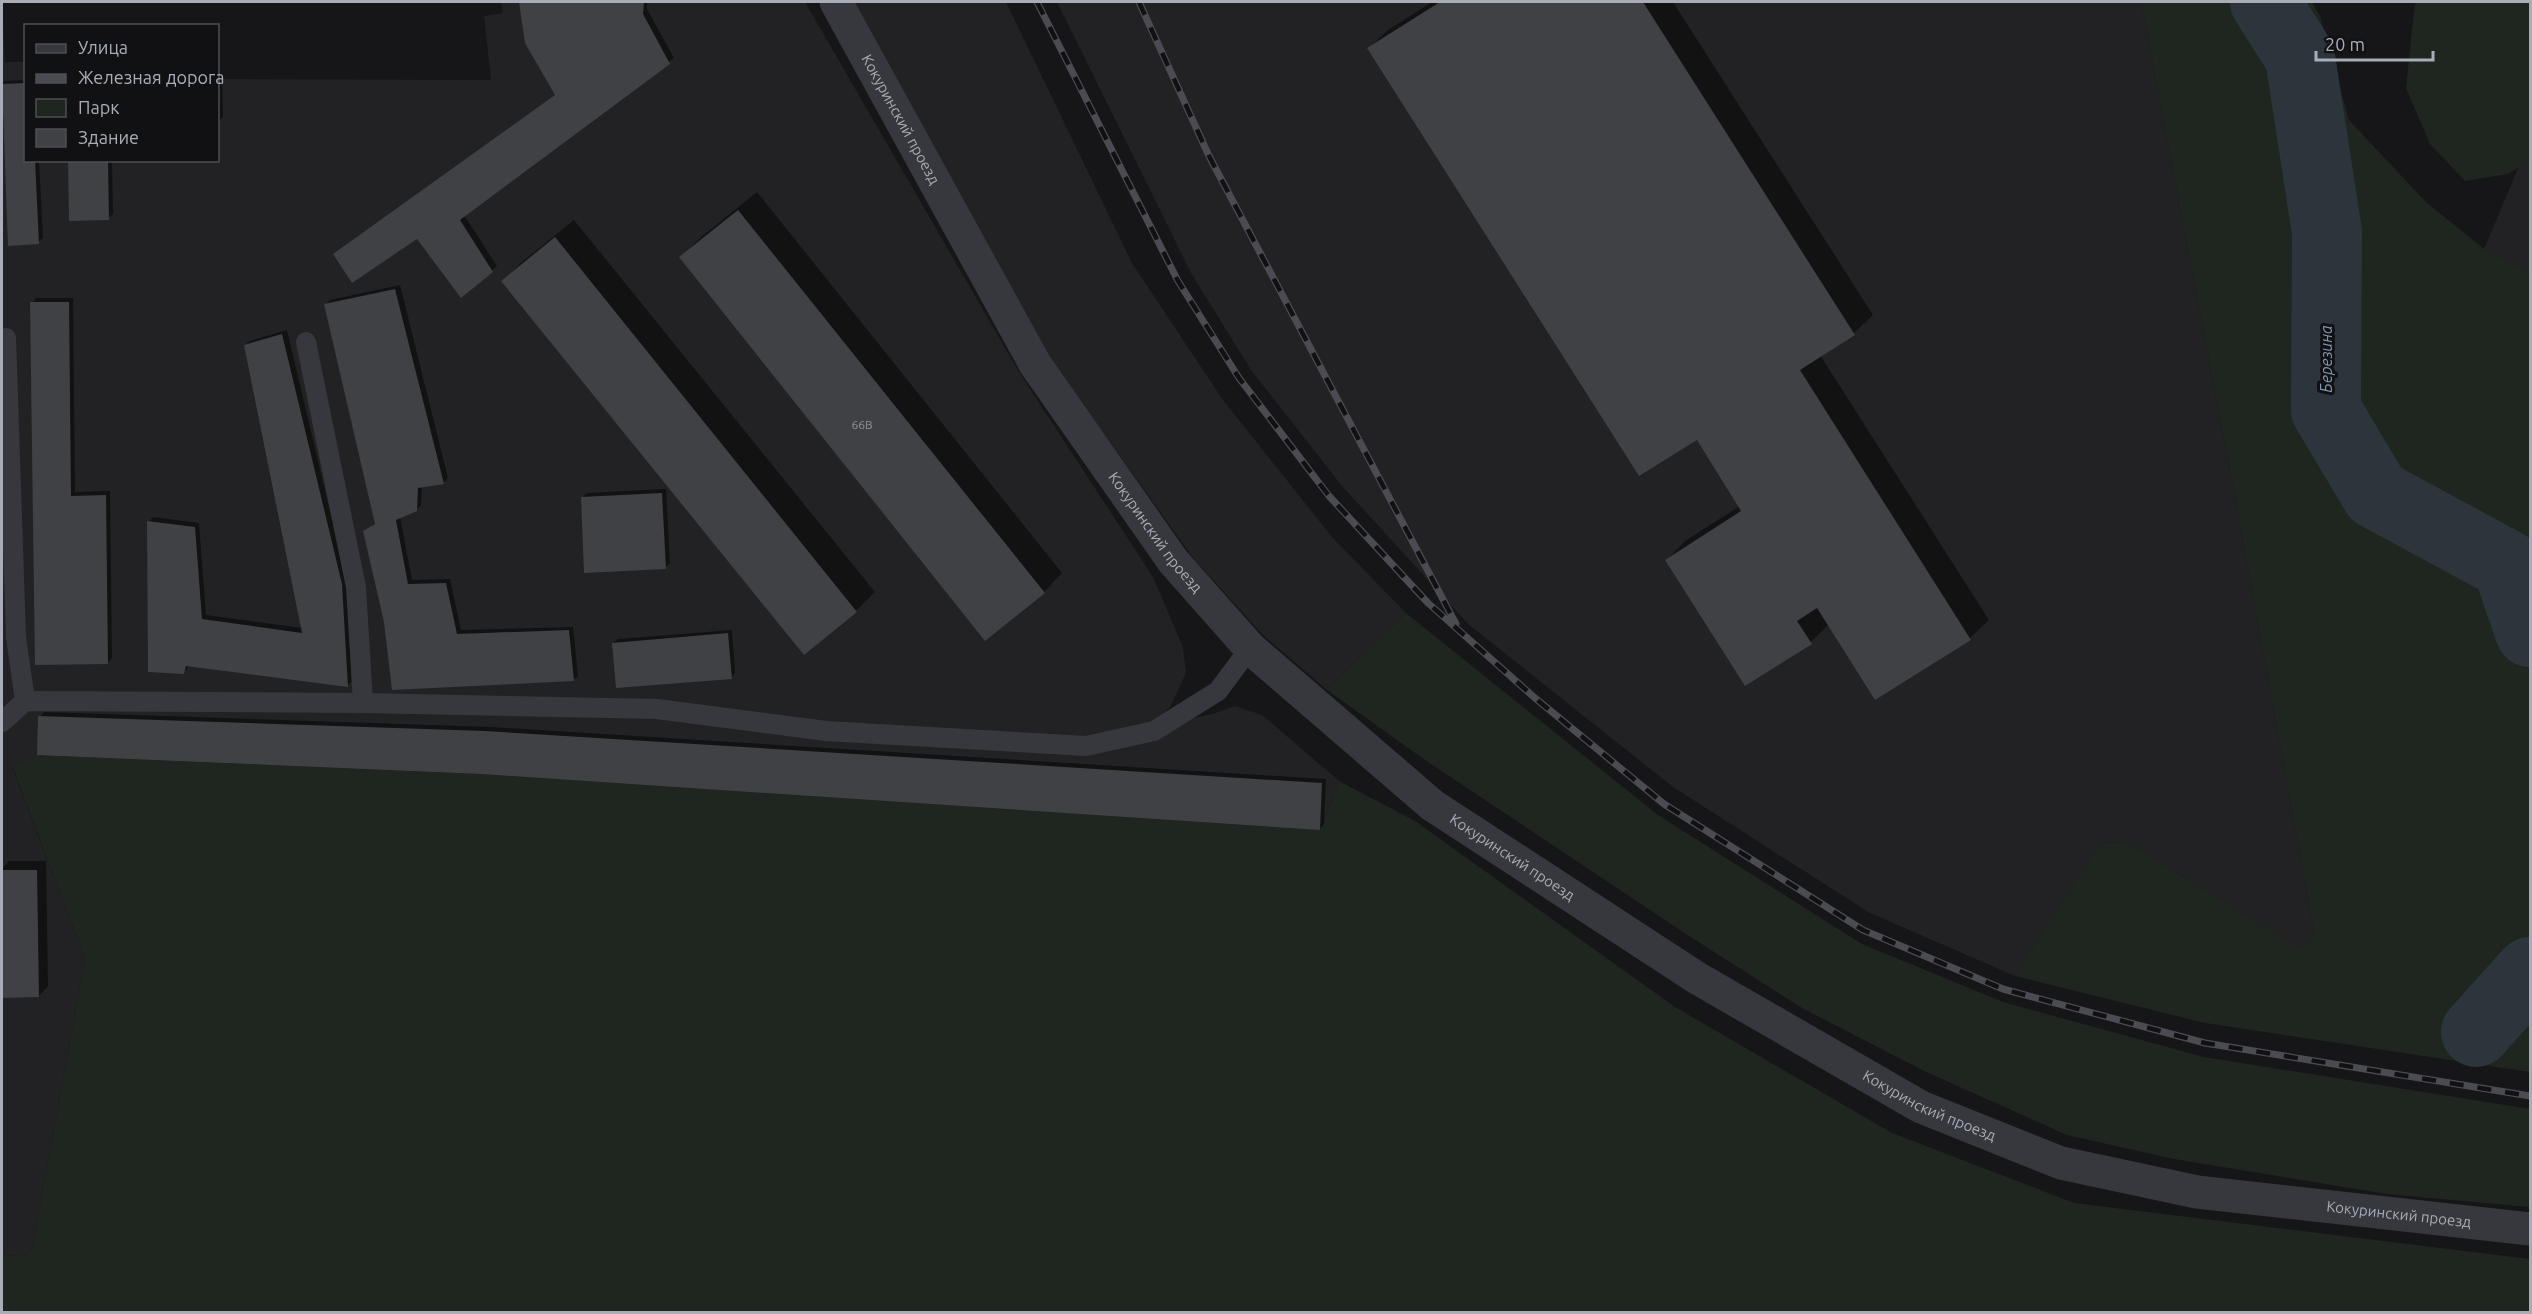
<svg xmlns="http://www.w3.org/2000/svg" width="2532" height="1314" font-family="Ubuntu,sans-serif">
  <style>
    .built { fill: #222225 }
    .green { fill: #1e261f }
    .shadow { fill: #0007 }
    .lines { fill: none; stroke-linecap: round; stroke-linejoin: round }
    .river { stroke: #2c353c; stroke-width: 70 }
    .building { fill: #404145 }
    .service { stroke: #37383d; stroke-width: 20 }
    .minor { stroke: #37383d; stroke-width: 33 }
    .rail-casing { stroke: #4a4c52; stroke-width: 7 }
    .rail { stroke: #111113; stroke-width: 4.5; stroke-dasharray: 14; stroke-linecap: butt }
    .labels { text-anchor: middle; stroke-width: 6; stroke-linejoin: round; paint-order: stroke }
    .number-label { font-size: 12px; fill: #8e929b }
    .street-label { font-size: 15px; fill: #a8adb8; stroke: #111113 }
    .water-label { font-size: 16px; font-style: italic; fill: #7f9bb3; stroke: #111113 }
  </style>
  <rect width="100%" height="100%" fill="#161618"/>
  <g class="built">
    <path d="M501,2h304l214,370 134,205 30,70 3,26 -16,34 -18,19 61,-12 22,-8 27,9 77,66 -19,49 -839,-56 -444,-19 -25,12 73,192 -54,295 -29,2v-1252l3,58h20l1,98h192v-81l273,1 -7,-64 19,-3z"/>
    <path d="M854,2h152l126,261 91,137 109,137 74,76 -79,77 -64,-55 -69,-76 -148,-206z"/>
    <path d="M1057,2h1084l97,512 76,418 -11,19 -175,-109 -26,1 -87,133 -145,-63 -197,-126 -205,-163 -126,-138 -91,-116 -60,-97z"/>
    <path d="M2530,140v132l-46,-23z"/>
  </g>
  <g class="green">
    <path d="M2141,2h171l8,14 29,104 77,82 58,47 46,23v800l-325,-49 -190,-47 86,-133 27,-1 174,108 12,-18 -76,-418z"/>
    <path d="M2415,2h115v158l-22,14 -43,7 -35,-37 -24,-56z"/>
    <path d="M1406,613l252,202 204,129 141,58 201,55 326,52v98l-143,-13 -213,-35 -107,-24 -143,-64 -122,-63 -113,-72 -264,-176 -98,-70z"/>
    <path d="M37,755l444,19 839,56 19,-49 76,40 260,186 217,126 182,70 456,56v53h-2528v-56l29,-2 54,-295 -73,-193z"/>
  </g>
  <g class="shadow">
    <path d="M521,2h126v7l27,49 -210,157 33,51 -36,30 -44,-59 139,-142z"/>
    <path d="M1432,2h241l200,313 -19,18 -34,22 169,265 -19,18 -94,60 -47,-74 -18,18 -65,42 -79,-124 18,-19 55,-35 -43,-68 -328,-390 19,-18z"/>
    <path d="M218,75h4l1,42 -5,5z"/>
    <path d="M26,80v80h13l4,78 -5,4 -29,2 -7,-160 3,-3z"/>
    <path d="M69,160h43l1,54 -5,4z"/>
    <path d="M757,192l305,381 -18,19 -363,-335 19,-19z"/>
    <path d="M574,220l301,372 -19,19 -51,42 -302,-372 19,-19z"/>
    <path d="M400,285l48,193 -5,5 -21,3 -1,19 -5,5 -16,7 12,63 38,-1 11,51 112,-3 5,49 -4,4 -189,-58 -21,-90 12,-9 -50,-219 4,-4z"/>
    <path d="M36,298h37l2,194 35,-1 2,167 -4,5 -71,1 -5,-361z"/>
    <path d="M287,330l59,249 6,102 -4,4 -159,-20 -5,8 -35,-151 4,-5 46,6 7,92 97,13 -58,-283 5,-4z"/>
    <path d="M666,489l4,74 -5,5 -83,-70 5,-5z"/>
    <path d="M732,630l3,43 -4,5 -118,-35 5,-4z"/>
    <path d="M44,712l447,15 835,52 -2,45 -4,4 -839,-56 -441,-55z"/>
    <path d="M9,861h37l2,125 -9,10h-37v-127z"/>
  </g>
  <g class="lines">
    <g class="river">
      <path d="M2265,2l35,55 27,175 -1,178 50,84 131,71 23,67"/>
      <path d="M2476,1032l54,-60"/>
    </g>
  </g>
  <g class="building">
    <path d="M519,2h125l-1,12 27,50 -210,156 33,52 -32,26 -44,-59 -65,44 -19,-29 222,-159 -30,-52z"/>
    <path d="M1440,2h203l212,333 -55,35 171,270 -96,60 -58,-92 -20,13 15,23 -67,42 -80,-126 76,-49 -44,-71 -58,36 -272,-428z"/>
    <path d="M26,83v77h9l4,84 -31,2 -6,-162z"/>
    <path d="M68,160h40l1,60 -40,1z"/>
    <path d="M738,210l307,383 -60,48 -306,-384z"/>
    <path d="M555,237l302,375 -53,43 -303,-374z"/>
    <path d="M395,289l49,195 -26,4 -1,23 -21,9 12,64 38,-1 11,51 112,-4 5,51 -182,9 -8,-68 -21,-91 12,-7 -51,-220z"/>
    <path d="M30,302h39l2,194 35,-1 2,169 -73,1z"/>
    <path d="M282,334l60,250 6,103 -162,-21 -2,8 -36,-2 -1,-151 48,6 7,92 100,14 -58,-288z"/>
    <path d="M662,493l4,76 -82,4 -3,-76z"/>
    <path d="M728,633l4,46 -116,9 -4,-45z"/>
    <path d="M38,716l447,15 837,52 -2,47 -839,-56 -444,-19z"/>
    <path d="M2,870h35l2,127 -37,1z"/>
  </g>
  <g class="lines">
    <g class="service">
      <path d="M6,338l10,299 9,64"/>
      <path d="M306,342l50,245 7,116"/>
      <path d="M2,722l23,-21 338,2 294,6 169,22 260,15 68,-15 64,-40 32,-43"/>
    </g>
    <path class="minor" id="s1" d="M836,2l199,362 138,197 77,87 182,157 265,173 224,129 140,56 136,29 333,37"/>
    <defs>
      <g id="rail">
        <path d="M1037,2l141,279 61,97 90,118 99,107 107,95 129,106 199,126 140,59 202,54 325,53"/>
        <path d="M1139,2l70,154 247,468"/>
      </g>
    </defs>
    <use href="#rail" class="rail-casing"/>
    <use href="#rail" class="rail"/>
  </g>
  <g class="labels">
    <g class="number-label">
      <text x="862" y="429">66В</text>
    </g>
    <g class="street-label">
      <text dy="5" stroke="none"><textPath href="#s1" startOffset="134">Кокуринский проезд</textPath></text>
      <text dy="5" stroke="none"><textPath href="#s1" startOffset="620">Кокуринский проезд</textPath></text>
      <text dy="5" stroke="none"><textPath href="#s1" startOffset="1106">Кокуринский проезд</textPath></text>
      <text dy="5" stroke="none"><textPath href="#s1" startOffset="1592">Кокуринский проезд</textPath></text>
      <text dy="5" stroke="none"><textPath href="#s1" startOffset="2078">Кокуринский проезд</textPath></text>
    </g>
    <g class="water-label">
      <text transform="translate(2326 359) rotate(-90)" y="6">Березина</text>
    </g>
  </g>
  <rect width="2532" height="1314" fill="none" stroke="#a8adb8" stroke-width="6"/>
  <rect x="24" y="24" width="195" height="138" fill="#111113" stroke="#4d4f55" stroke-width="1.5"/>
  <rect x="36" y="44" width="30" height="9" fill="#37383d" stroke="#4d4f55" stroke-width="1.5"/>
  <text x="78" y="54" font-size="18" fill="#a8adb8">Улица</text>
  <rect x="36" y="74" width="30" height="9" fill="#4a4c52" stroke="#4d4f55" stroke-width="1.5"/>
  <text x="78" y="84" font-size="18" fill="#a8adb8">Железная дорога</text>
  <rect x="36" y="99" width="30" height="18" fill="#1e261f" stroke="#4d4f55" stroke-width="1.5"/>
  <text x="78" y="114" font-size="18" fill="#a8adb8">Парк</text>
  <rect x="36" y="129" width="30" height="18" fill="#404145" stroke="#4d4f55" stroke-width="1.5"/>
  <text x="78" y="144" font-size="18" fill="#a8adb8">Здание</text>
  <path d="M2316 51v9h117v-9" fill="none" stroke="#a8adb8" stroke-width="3"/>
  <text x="2325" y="51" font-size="18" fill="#a8adb8" stroke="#111113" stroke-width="4.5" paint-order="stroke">20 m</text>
</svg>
